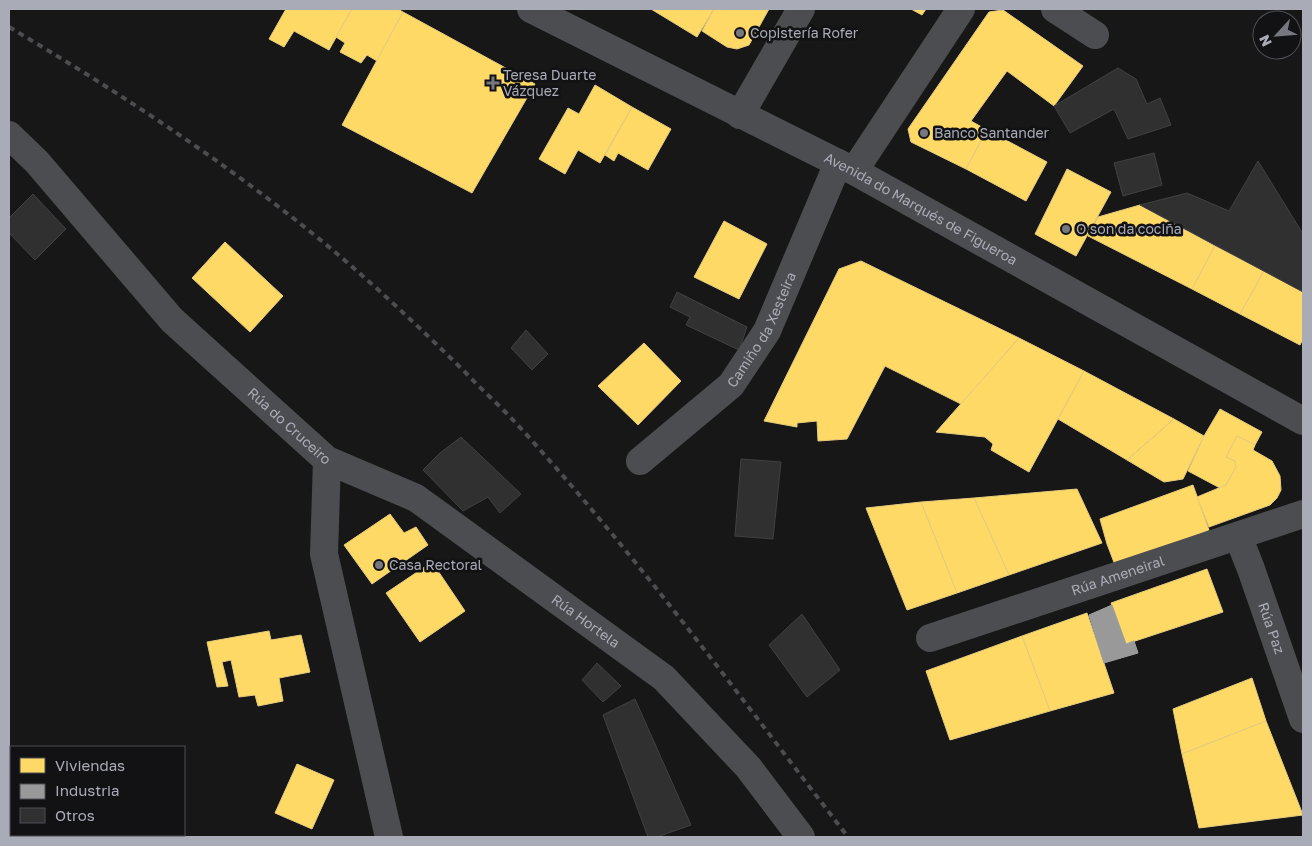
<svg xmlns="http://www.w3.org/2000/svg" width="1312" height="846" font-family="'Golos Text',sans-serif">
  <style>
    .homes { fill: #ffd966; stroke: #e5cc7e }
    .industry { fill: #999; stroke: #9e9fa2 }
    .building { fill: #303031; stroke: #404143 }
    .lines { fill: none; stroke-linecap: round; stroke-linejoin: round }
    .minor { stroke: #4c4d50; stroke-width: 28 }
    .tertiary { stroke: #4c4d50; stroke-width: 28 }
    .rail { stroke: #4c4d50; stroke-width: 4; stroke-dasharray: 6 5; stroke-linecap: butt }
    .poi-dot { fill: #76787f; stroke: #121113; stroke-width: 2 }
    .labels { text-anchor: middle; stroke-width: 5; stroke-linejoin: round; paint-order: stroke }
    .poi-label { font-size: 14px; fill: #a9acb7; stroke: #121113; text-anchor: start }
    .street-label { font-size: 14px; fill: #a9acb7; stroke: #121113 }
  </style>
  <rect width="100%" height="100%" fill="#171717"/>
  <g class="homes">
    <path d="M286,9h66l-23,41 -35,-19 -10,16 -15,-8z"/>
    <path d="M352,9h46l5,3 -26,49 -10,-6 -6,8 -21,-11 5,-9 -9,-6z"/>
    <path d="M651,9h63l-17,28z"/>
    <path d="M714,9h55l-20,36 -12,4 -10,-2 -25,-16z"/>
    <path d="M911,9h15l-4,6z"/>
    <path d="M1003,10l80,56 -29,40 -47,-35 -36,50 16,9 -21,39 -55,-27 -3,-13 81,-117z"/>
    <path d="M403,12l132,72 -63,109 -130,-68z"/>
    <path d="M595,85l37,22 -32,56 -22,-13 -13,24 -26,-15 29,-51 11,6z"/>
    <path d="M632,107l39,22 -23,41 -30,-17 -4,8 -9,-6z"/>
    <path d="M987,130l60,32 -21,39 -60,-32z"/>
    <path d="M1067,169l44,23 -35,64 -41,-22z"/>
    <path d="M1140,205l75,41 -23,43 -104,-53 10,-19z"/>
    <path d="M724,221l43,23 -28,55 -45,-22z"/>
    <path d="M225,242l58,54 -33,36 -58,-54z"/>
    <path d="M1215,246l49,25 -24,43 -48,-25z"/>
    <path d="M861,261l158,77 -58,66 -76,-38 -38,73 -29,2 -1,-20 -20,2v4l-33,-6 75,-152z"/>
    <path d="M1264,271l39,21v47l-3,6 -60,-31z"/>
    <path d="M1019,338l65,33 -55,101 -38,-22 2,-6 -8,-7 -49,-5z"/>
    <path d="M644,343l37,38 -43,44 -40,-39z"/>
    <path d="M1084,371l90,48 -47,41 -69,-41z"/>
    <path d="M1220,409l42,23 -7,13 -18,-9 -11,21 9,4 1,6 -10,18 -6,3 -32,-17 16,-35z"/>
    <path d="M1174,419l30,17 -21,43 -19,3 -37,-22z"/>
    <path d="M1237,436l18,9 -2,5 19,11 8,15 1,14 -4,8 -7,7 -61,22 -12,-30 29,-12 10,-18 -1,-6 -9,-4z"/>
    <path d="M1193,485l16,45 -94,35 -8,-21 -7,-25z"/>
    <path d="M1077,489l25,54 -93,32 -35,-77z"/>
    <path d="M974,498l35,77 -52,18 -36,-91z"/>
    <path d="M921,502l36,91 -50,17 -41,-102z"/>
    <path d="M390,514l14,19 12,-6 12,18 -56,39 -28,-39z"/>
    <path d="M432,562l33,49 -45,31 -34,-49z"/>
    <path d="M1207,569l16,43 -97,32 -15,-41z"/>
    <path d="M1087,613l27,80 -64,18 -28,-75z"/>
    <path d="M269,631l2,9 30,-5 9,37 -31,6 4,23 -25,5 -3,-11 -16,2 -8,-37 -9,2 6,24 -11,1 -10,-45z"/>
    <path d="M1022,636l28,75 -100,29 -24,-69z"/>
    <path d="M1252,678l14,43 -84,33 -9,-45z"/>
    <path d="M1266,721l37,94 -104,13 -17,-74z"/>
    <path d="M297,764l37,16 -22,49 -37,-16z"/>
  </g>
  <path class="industry" d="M1112,605l14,39 8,-3 4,12 -34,10 -15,-48z"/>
  <g class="building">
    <path d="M1118,68l18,11 11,25 13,-6 11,27 -43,14 -14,-30 -44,24 -16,-27z"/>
    <path d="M1154,153l8,32 -39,11 -9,-33z"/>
    <path d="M1258,161l45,73v58l-163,-87 47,-12 42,18z"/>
    <path d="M33,194l33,35 -31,31 -26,-27v-15z"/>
    <path d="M677,292l70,35 -8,23 -53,-25 4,-8 -20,-10z"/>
    <path d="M526,330l22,24 -16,16 -21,-22z"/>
    <path d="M461,437l60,57 -21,19 -12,-16 -25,14 -40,-41 17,-17z"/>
    <path d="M741,459l40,3 -8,77 -38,-3z"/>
    <path d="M802,614l38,56 -33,27 -38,-52z"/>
    <path d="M597,663l24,23 -18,16 -21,-22z"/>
    <path d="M635,699l56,126 -34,12h-9l-45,-122z"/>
  </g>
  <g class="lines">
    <g class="minor">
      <path d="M1055,9l40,26"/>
      <path d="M854,171l107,-162"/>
      <path d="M327,460l-3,94 65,283"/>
      <path id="s1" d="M640,461l91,-76 36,-54 71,-168"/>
      <path id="s2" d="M1238,536l13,33 52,150"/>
      <path id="s3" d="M930,638l373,-124"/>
    </g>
    <g class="tertiary">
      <path id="s4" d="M531,9l323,162 449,250"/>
      <path d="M740,115l61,-106"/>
      <path id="s5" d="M9,135l28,27 135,158 155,140 89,38 248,180 84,89 53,70"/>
    </g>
    <path class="rail" d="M9,27c103,61 204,127 298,202 55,44 107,93 158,143 16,17 34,33 50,50 120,131 225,275 333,415"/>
  </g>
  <g class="poi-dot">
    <circle cx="740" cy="33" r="5"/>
    <path d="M490.5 75.5h5v5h5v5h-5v5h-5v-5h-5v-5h5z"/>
    <circle cx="924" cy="133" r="5"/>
    <circle cx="1066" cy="229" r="5"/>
    <circle cx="379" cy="565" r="5"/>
  </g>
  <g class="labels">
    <g class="poi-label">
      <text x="750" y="38">Copistería Rofer</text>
      <text x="503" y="80">Teresa Duarte<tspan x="503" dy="16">Vázquez</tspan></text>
      <text x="934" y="138">Banco Santander</text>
      <text x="1076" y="234">O son da cociña</text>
      <text x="389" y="570">Casa Rectoral</text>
    </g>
    <g class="street-label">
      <text dy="5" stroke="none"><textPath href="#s4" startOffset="438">Avenida do Marqués de Figueroa</textPath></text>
      <text dy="5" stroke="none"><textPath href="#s1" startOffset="182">Camiño da Xesteira</textPath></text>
      <text dy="5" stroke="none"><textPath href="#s5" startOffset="405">Rúa do Cruceiro</textPath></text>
      <text dy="5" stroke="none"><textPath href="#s3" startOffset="198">Rúa Ameneiral</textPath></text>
      <text dy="5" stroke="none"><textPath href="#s5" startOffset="762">Rúa Hortela</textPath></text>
      <text dy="5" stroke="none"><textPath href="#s2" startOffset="98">Rúa Paz</textPath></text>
    </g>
  </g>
  <rect width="1312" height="846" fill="none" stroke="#a9acb7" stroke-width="20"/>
  <rect x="10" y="746" width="175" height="90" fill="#121113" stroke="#4e4f55"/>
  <rect x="20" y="758" width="25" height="15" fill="#ffd966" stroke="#4e4f55"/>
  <text x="55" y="771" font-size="15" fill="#a9acb7">Viviendas</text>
  <rect x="20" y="784" width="25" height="15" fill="#999999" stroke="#4e4f55"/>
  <text x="55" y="796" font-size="15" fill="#a9acb7">Industria</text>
  <rect x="20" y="808" width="25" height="15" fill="#303031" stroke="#4e4f55"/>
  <text x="55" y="821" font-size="15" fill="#a9acb7">Otros</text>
  <g transform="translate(1277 35) rotate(244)"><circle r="24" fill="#121113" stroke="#4e4f55"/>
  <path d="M0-4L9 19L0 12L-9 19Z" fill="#76787f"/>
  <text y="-8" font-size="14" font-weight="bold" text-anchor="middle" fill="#a9acb7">N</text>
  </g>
</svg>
